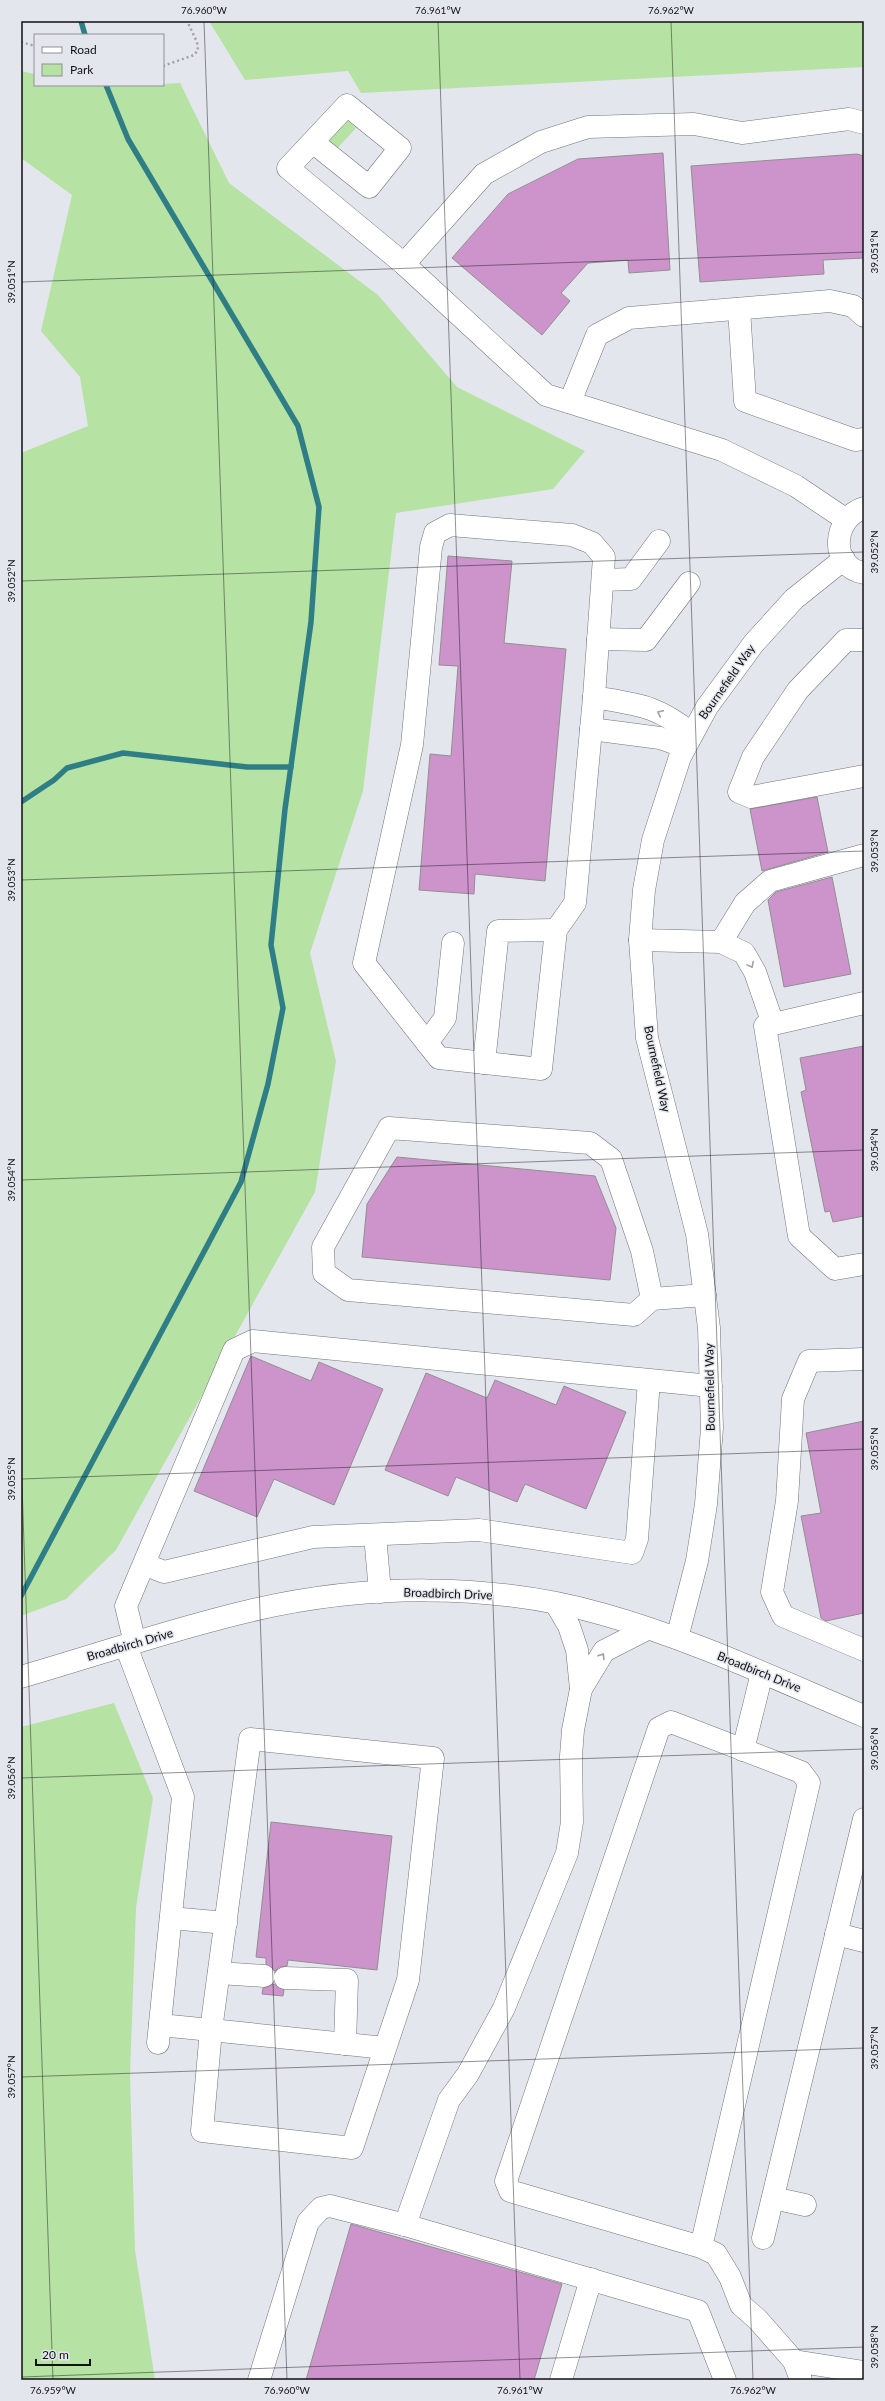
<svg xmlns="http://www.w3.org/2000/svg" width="885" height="2401" font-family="Lato,sans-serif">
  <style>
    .green { fill: #b6e2a4 }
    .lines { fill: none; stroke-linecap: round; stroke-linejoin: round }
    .stream { stroke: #2f7e86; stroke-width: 5.5 }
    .building { fill: #cc94cb; stroke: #938e93 }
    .minor-casing { stroke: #72747a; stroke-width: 23 }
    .path { stroke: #9fa1a6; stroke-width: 2.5; stroke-dasharray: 2 3; stroke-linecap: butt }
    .minor { stroke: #fff; stroke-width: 22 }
    .oneway { stroke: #9fa0a1 }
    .ticks { fill: none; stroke: #101113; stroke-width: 1; stroke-opacity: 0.45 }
    .labels { text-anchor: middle; stroke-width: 3; stroke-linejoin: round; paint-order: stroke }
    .street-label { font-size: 12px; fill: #101113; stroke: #e4e6ed }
    .neatline { fill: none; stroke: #101113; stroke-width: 1.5 }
    .ticks-label { font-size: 10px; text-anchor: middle; fill: #101113 }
  </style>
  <rect width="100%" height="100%" fill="#e4e6ed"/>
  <g class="green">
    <path d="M209,21h655v46l-503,26 -13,-22 -103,9z"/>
    <path d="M21,71l14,3v11l91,1 54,-3 49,100 149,112 79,92 128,64 -32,38 -157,24 -33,278 -53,162 26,108 -21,131 -199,358 -50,49 -45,17v-1163l67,-27 -8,-49 -39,-46 31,-136 -51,-37z"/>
    <path d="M343,116l13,12 -24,26 -13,-10z"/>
    <path d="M114,1703l39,95 -17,110 -6,167 5,175 20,130h-134v-653z"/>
  </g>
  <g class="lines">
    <g class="stream">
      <path d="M81,21l4,14"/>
      <path d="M21,802l33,-22 13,-12 56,-15 124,14h44"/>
      <path d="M21,1596l220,-414 27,-98 15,-76 -12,-63 14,-136 26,-187 8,-115 -21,-81 -170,-287 -22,-54"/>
    </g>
  </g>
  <g class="building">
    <path d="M663,153l7,117 -41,3 -1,-13 -40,3 -27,30 9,8 -28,34 -90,-77 56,-64 70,-35z"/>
    <path d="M857,154l7,2v102l-41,2 1,14 -124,8 -9,-116z"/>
    <path d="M448,556l64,5 -8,82 62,6 -21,232 -70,-7 -1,20 -55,-4 11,-136 21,2 7,-90 -19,-1z"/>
    <path d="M817,797l11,55 -66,19 -12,-62z"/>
    <path d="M832,877l19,97 -67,13 -16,-87 8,-8z"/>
    <path d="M864,1046v170l-31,6 -3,-11 -5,1 -24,-120 5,-2 -6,-32z"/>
    <path d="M397,1157l198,19 21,52 -6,52 -248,-23 5,-53z"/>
    <path d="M251,1356l60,25 8,-19 64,27 -49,116 -60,-26 -17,38 -63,-26z"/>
    <path d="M426,1373l61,25 8,-18 61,25 8,-19 62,26 -40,97 -61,-25 -8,18 -61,-25 -8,19 -63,-26z"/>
    <path d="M864,1421v192l-38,8 -5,-3 -20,-102 20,-3 -15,-80z"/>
    <path d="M271,1822l121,14 -15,134 -89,-10 -1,6 -8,1 -4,4 -9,-7v-6l-10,-1z"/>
    <path d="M274,1984l10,6 -1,6 -21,-2 1,-6z"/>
    <path d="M351,2224l211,60 -28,96h-228z"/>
  </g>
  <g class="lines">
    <defs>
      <g id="minor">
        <path d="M314,143l55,44 31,-39 -53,-43 -59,63 116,96"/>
        <path d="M739,309l6,92 110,39 9,-1"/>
        <path d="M570,402l27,-67 32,-17 201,-17 23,5 11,10"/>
        <path d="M864,508c-32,10 -35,59 0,65"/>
        <path d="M845,519l-49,-33 -74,-36 -176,-55 -142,-131 80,-90 57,-32 47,-15 106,-3 48,9 107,-14 15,4"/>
        <path d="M450,525l122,10 20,8 12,14 -10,140 -19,206 -19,27 -15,139 -102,-11 -75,-95 48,-218 19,-198 4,-14z"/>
        <path d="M603,580l28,-1 28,-38"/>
        <path d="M598,639l48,1 43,-57"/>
        <path d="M864,640h-18l-48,50 -45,67 -14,35 12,5 113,-21"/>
        <path d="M594,697c45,8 62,8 98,37"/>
        <path d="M591,729l69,9 25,9"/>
        <path d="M640,940l81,2 24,-39 25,-22 94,-26"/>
        <path d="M721,942l23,11 11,19 18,52"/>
        <path d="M864,1003l-99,23 34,210 36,33 29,-5"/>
        <path d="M427,1043l18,-25 8,-75"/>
        <path d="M484,1063l14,-132 58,-1"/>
        <path d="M652,1299l-10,-48 -31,-92 -21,-16 -201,-15 -66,119 1,26 24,17 286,25 18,-16 53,-4"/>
        <path d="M864,1359l-55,2 -16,38 -6,102 -15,91 11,24 81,34"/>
        <path d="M375,1535l5,57"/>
        <path d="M144,1564l20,8 149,-35 166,-7 153,23 5,-14 12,-158"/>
        <path d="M677,1638l20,-77 9,-57 6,-76 -3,-100 -12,-94 -50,-196 -7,-98 4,-50 9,-50 27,-83 27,-50 47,-64 40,-44 50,-40"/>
        <path d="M135,1643l-9,-37 108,-256 19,-9 458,45"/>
        <path d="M126,1646l57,151 -25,246"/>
        <path d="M21,1677c76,-22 151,-48 228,-66 114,-27 240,-29 353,3 90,25 176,66 262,102"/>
        <path d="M581,1689l23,-38 43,-22"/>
        <path d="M743,1750l19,-77"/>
        <path d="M171,1918l55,5"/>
        <path d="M836,1934l28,7"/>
        <path d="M219,1973l45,3"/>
        <path d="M285,1978l62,2 -2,64"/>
        <path d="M160,2025l51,5 -9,101 150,17 56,-168 25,-222 -183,-19 -39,291 174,18"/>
        <path d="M773,2198l32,7"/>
        <path d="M405,2225l44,-125 19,-26 36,-66 63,-155 5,-31 -1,-66 2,-26 8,-41 -4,-39 -8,-24 -13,-22"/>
        <path d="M763,2238l101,-419"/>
        <path d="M701,2247l108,-464 -8,-11 -130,-50 -12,6 -153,453 4,10 191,56 15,7 14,23 11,28 17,15 36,41"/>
        <path d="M259,2380l49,-158 13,-14 9,-2 75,19 293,86 27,69"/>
        <path d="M561,2380l30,-101"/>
        <path d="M801,2380l-7,-19 70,11"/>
      </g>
    </defs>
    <use href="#minor" class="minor-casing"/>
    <g class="path">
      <path d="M21,42l14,4"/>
      <path d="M163,66l31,-11 4,-5 -1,-8 -10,-21"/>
    </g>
    <use href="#minor" class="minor"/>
  </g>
  <defs><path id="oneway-chevron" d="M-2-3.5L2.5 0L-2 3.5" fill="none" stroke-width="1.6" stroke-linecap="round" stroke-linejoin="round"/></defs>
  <g class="oneway">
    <use href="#oneway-chevron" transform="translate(660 713) rotate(-155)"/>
    <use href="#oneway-chevron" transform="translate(751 965) rotate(62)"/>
    <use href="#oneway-chevron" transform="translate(602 1656) rotate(-58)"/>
  </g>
  <path class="ticks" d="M204,21l83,2359M438,21l82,2359M671,21l82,2359M21,282l843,-30M21,581l843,-29M21,880l843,-29M21,1180l843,-30M21,1457l32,923M21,1479l843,-30M21,1778l843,-29M21,2077l843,-29M21,2377l843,-30"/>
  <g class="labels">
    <g class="street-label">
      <text transform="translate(727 682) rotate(-55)" y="4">Bournefield Way</text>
      <text transform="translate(657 1069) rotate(78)" y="4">Bournefield Way</text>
      <text transform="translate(710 1387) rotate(-91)" y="4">Bournefield Way</text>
      <text transform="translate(448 1594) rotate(2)" y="4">Broadbirch Drive</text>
      <text transform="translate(130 1645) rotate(-16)" y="4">Broadbirch Drive</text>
      <text transform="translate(759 1672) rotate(22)" y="4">Broadbirch Drive</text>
    </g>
  </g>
  <rect width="885" height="2401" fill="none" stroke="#e4e6ed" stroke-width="44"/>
  <rect x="34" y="34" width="130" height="52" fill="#e4e6ed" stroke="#8f9196"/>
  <rect x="42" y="47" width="20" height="6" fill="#ffffff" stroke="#8f9196"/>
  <text x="70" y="54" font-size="12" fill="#101113">Road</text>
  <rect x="42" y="64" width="20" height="12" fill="#b6e2a4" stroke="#8f9196"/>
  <text x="70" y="74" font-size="12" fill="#101113">Park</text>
  <path d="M36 2359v6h54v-6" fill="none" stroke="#101113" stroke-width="2"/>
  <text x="42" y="2359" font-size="12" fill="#101113" stroke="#e4e6ed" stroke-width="3" paint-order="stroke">20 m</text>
  <rect x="22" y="22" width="841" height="2357" class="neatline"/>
  <g class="ticks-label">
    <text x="204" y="14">76.960°W</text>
    <text x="438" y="14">76.961°W</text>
    <text x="671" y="14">76.962°W</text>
    <text transform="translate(874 252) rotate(-90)" y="4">39.051°N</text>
    <text transform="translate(11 282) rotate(-90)" y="4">39.051°N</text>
    <text transform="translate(874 552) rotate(-90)" y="4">39.052°N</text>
    <text transform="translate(11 581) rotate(-90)" y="4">39.052°N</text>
    <text transform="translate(874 851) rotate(-90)" y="4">39.053°N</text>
    <text transform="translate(11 880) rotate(-90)" y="4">39.053°N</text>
    <text transform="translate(874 1150) rotate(-90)" y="4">39.054°N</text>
    <text transform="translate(11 1180) rotate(-90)" y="4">39.054°N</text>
    <text transform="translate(874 1449) rotate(-90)" y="4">39.055°N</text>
    <text transform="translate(11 1479) rotate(-90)" y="4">39.055°N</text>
    <text transform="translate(874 1749) rotate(-90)" y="4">39.056°N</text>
    <text transform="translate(11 1778) rotate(-90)" y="4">39.056°N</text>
    <text transform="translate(874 2048) rotate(-90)" y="4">39.057°N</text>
    <text transform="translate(11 2077) rotate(-90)" y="4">39.057°N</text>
    <text transform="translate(874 2347) rotate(-90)" y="4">39.058°N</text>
    <text x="53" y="2394">76.959°W</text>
    <text x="287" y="2394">76.960°W</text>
    <text x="520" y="2394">76.961°W</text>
    <text x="753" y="2394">76.962°W</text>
  </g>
</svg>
